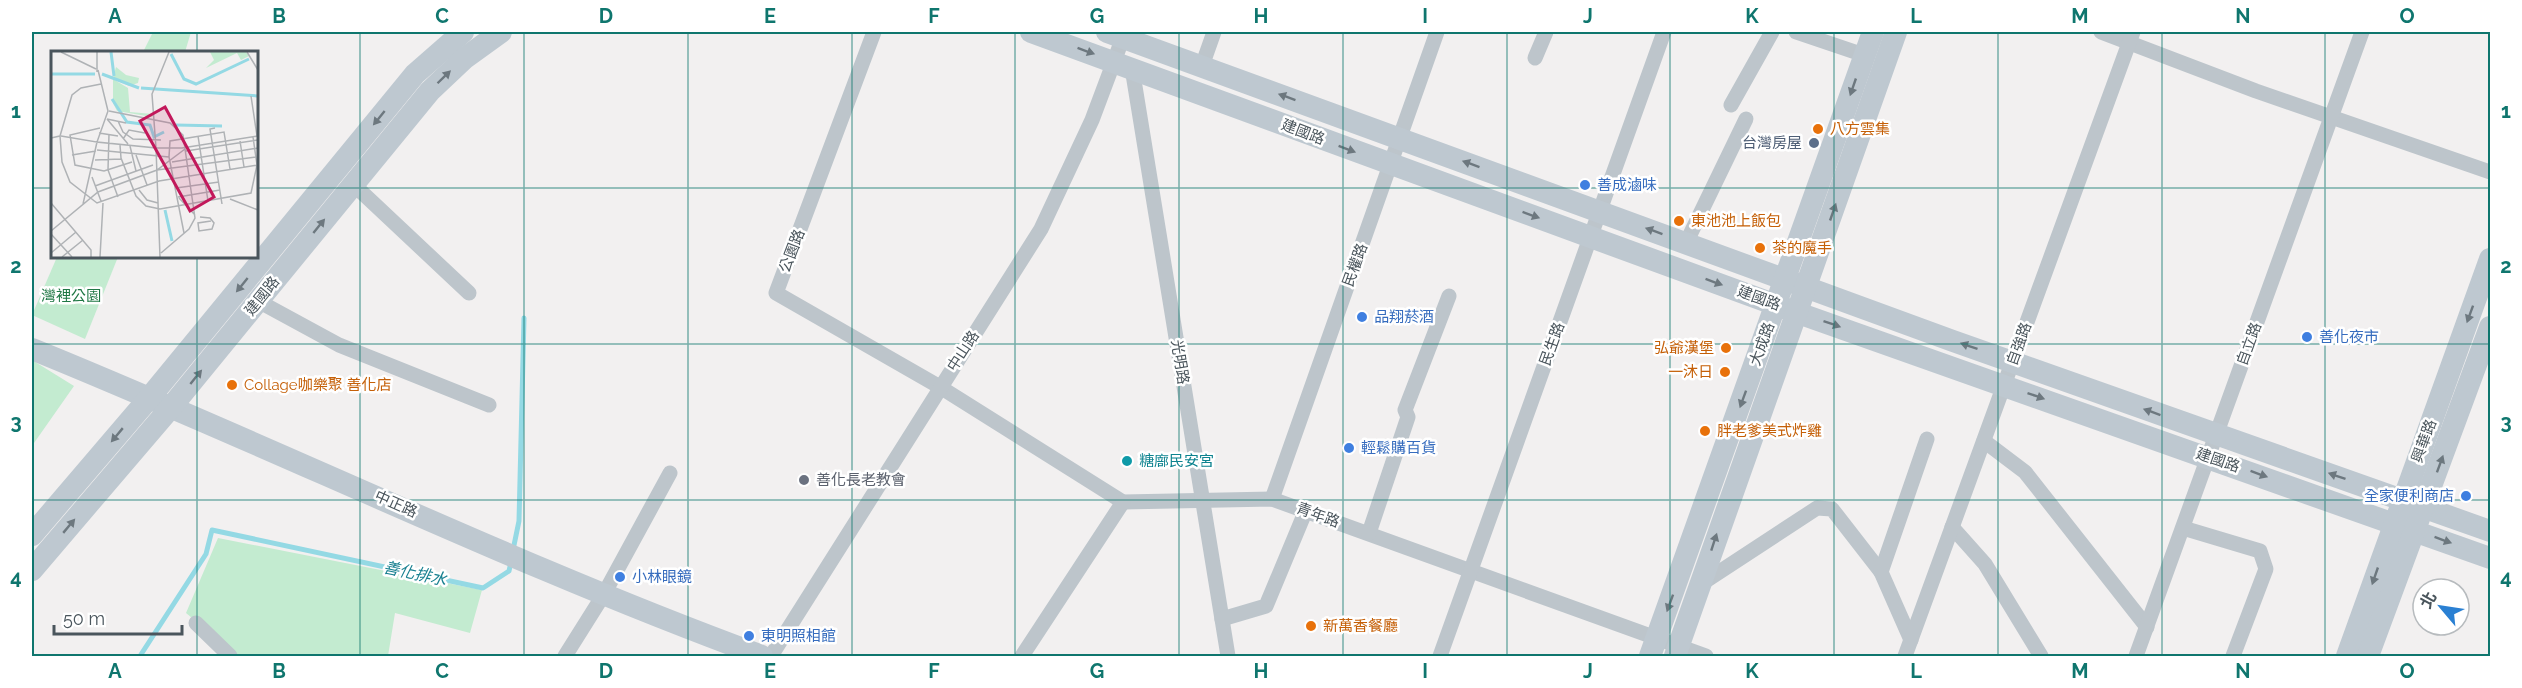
<svg xmlns="http://www.w3.org/2000/svg" width="2522" height="688" font-family="Raleway,'Noto Sans TC',sans-serif">
  <style>
    .green { fill: #c3ebd0 }
    .lines { fill: none; stroke-linecap: round; stroke-linejoin: round }
    .stream { stroke: #94d9e4; stroke-width: 5 }
    .street { stroke: #bdc5cb; stroke-width: 15 }
    .secondary { stroke: #bec8d0; stroke-width: 22 }
    .oneway { fill: #6d787f }
    .grid { fill: none; stroke: #0f766e; stroke-width: 1.5; stroke-opacity: 0.55 }
    .food-dot { fill: #e8710a; stroke: #fff; stroke-width: 2 }
    .service-dot { fill: #5c6f8a; stroke: #fff; stroke-width: 2 }
    .shop-dot { fill: #3f7fe0; stroke: #fff; stroke-width: 2 }
    .culture-dot { fill: #0f9aa8; stroke: #fff; stroke-width: 2 }
    .worship-dot { fill: #6b7280; stroke: #fff; stroke-width: 2 }
    .labels { text-anchor: middle; stroke-width: 5; stroke-linejoin: round; paint-order: stroke }
    .food-label { font-size: 15px; fill: #c56008; stroke: #fff; text-anchor: start }
    .street-label { font-size: 15px; fill: #4a555c; stroke: #fff }
    .service-label { font-size: 15px; fill: #4e5e75; stroke: #fff; text-anchor: end }
    .shop-label { font-size: 15px; fill: #366cbe; stroke: #fff; text-anchor: start }
    .park-label { font-size: 15px; fill: #207845; stroke: #fff }
    .culture-label { font-size: 15px; fill: #0d838f; stroke: #fff; text-anchor: start }
    .worship-label { font-size: 15px; fill: #5b616d; stroke: #fff; text-anchor: start }
    .water-label { font-size: 16px; font-style: italic; fill: #198191; stroke: #fff }
    .inset-river { fill: none; stroke: #94d9e4; stroke-width: 3 }
    .inset-road { fill: none; stroke: #afb2b5; stroke-width: 1.5 }
    .view { fill: #c2185b; fill-opacity: 0.15; stroke: #c2185b; stroke-width: 3 }
    .inset-edge { fill: none; stroke: #4a555c; stroke-width: 3 }
    .neatline { fill: none; stroke: #0f766e; stroke-width: 2 }
    .grid-label { font-size: 20px; text-anchor: middle; font-weight: bold; fill: #0f766e }
  </style>
  <rect width="100%" height="100%" fill="#f2f0f0"/>
  <g class="green">
    <path d="M153,32h38l-6,20h-42z"/>
    <path d="M57,257h61l-33,82 -53,-24z"/>
    <path d="M32,360l42,26 -40,57 -2,61z"/>
    <path d="M218,538l264,52 -12,43 -75,-20 -7,43h-150l-52,-43z"/>
  </g>
  <g class="lines">
    <g class="stream">
      <path d="M513,550l6,-29 5,-203"/>
      <path d="M140,656l66,-102 6,-24 271,58 26,-17 2,-9"/>
    </g>
    <g class="street">
      <path d="M874,32l-98,261 164,94 183,115 149,-3 434,157"/>
      <path d="M1796,32l68,23"/>
      <path d="M2101,32l155,59 234,81"/>
      <path d="M1535,58l11,-26"/>
      <path d="M1202,66l12,-34"/>
      <path d="M1132,68l96,588"/>
      <path d="M1731,105l41,-73"/>
      <path d="M353,184l116,109"/>
      <path d="M1686,243l60,-124"/>
      <path d="M258,301l81,44 150,60"/>
      <path d="M1984,441l41,31 122,155"/>
      <path d="M1272,499l165,-467"/>
      <path d="M1952,527l33,37 56,92"/>
      <path d="M2183,528l77,23 6,18 -33,87"/>
      <path d="M1369,533l39,-116 -3,-7 44,-114"/>
      <path d="M1701,584l116,-76 15,1 49,63"/>
      <path d="M1222,619l44,-13 40,-96"/>
      <path d="M196,623l34,33"/>
      <path d="M1911,640l-30,-68 46,-133"/>
      <path d="M565,656l39,-62 66,-121"/>
      <path d="M771,656l270,-427 51,-109 33,-88"/>
      <path d="M1022,656l101,-154"/>
      <path d="M1440,656l224,-624"/>
      <path d="M1905,656l228,-624"/>
      <path d="M2136,656l226,-624"/>
    </g>
    <g class="secondary">
      <path d="M1031,32l767,281 692,245"/>
      <path d="M1107,32l846,309 537,190"/>
      <path d="M32,349c244,99 482,216 730,307"/>
      <path d="M32,535l118,-138 265,-323 48,-42"/>
      <path d="M32,570l140,-164 258,-315 35,-33 36,-26"/>
      <path d="M1650,656l223,-624"/>
      <path d="M1675,656l221,-624"/>
      <path d="M2347,656l143,-397"/>
      <path d="M2368,656l122,-329"/>
    </g>
  </g>
  <defs><path id="oneway-solid" d="M-6-.8H1V-3.2L6.5 0L1 3.2V.8H-6Z" transform="scale(1.5)"/></defs>
  <g class="oneway">
    <use href="#oneway-solid" transform="translate(1086 51) rotate(20)"/>
    <use href="#oneway-solid" transform="translate(444 77) rotate(-44)"/>
    <use href="#oneway-solid" transform="translate(1853 87) rotate(109)"/>
    <use href="#oneway-solid" transform="translate(1287 97) rotate(-160)"/>
    <use href="#oneway-solid" transform="translate(379 118) rotate(129)"/>
    <use href="#oneway-solid" transform="translate(1347 149) rotate(21)"/>
    <use href="#oneway-solid" transform="translate(1471 164) rotate(-160)"/>
    <use href="#oneway-solid" transform="translate(1833 212) rotate(-71)"/>
    <use href="#oneway-solid" transform="translate(1531 215) rotate(20)"/>
    <use href="#oneway-solid" transform="translate(319 226) rotate(-51)"/>
    <use href="#oneway-solid" transform="translate(1654 231) rotate(-160)"/>
    <use href="#oneway-solid" transform="translate(1714 282) rotate(20)"/>
    <use href="#oneway-solid" transform="translate(242 285) rotate(129)"/>
    <use href="#oneway-solid" transform="translate(2470 314) rotate(110)"/>
    <use href="#oneway-solid" transform="translate(1832 324) rotate(19)"/>
    <use href="#oneway-solid" transform="translate(1969 346) rotate(-161)"/>
    <use href="#oneway-solid" transform="translate(196 377) rotate(-51)"/>
    <use href="#oneway-solid" transform="translate(2036 396) rotate(19)"/>
    <use href="#oneway-solid" transform="translate(1743 399) rotate(110)"/>
    <use href="#oneway-solid" transform="translate(2152 412) rotate(-160)"/>
    <use href="#oneway-solid" transform="translate(117 435) rotate(130)"/>
    <use href="#oneway-solid" transform="translate(2440 464) rotate(-70)"/>
    <use href="#oneway-solid" transform="translate(2259 474) rotate(20)"/>
    <use href="#oneway-solid" transform="translate(2337 476) rotate(-161)"/>
    <use href="#oneway-solid" transform="translate(69 526) rotate(-50)"/>
    <use href="#oneway-solid" transform="translate(2443 540) rotate(20)"/>
    <use href="#oneway-solid" transform="translate(1714 542) rotate(-72)"/>
    <use href="#oneway-solid" transform="translate(2375 576) rotate(109)"/>
    <use href="#oneway-solid" transform="translate(1670 603) rotate(110)"/>
  </g>
  <path class="grid" d="M197,32v20M360,32v624M524,32v624M688,32v624M852,32v624M1015,32v624M1179,32v624M1343,32v624M1507,32v624M1670,32v624M1834,32v624M1998,32v624M2162,32v624M2325,32v624M32,188h20M256,188h2234M197,256v400M32,344h2458M32,500h2458"/>
  <g class="food-dot">
    <circle cx="1818" cy="129" r="6"/>
    <circle cx="1679" cy="221" r="6"/>
    <circle cx="1760" cy="248" r="6"/>
    <circle cx="1726" cy="348" r="6"/>
    <circle cx="1725" cy="372" r="6"/>
    <circle cx="232" cy="385" r="6"/>
    <circle cx="1705" cy="431" r="6"/>
    <circle cx="1311" cy="626" r="6"/>
  </g>
  <circle class="service-dot" cx="1814" cy="143" r="6"/>
  <g class="shop-dot">
    <circle cx="1585" cy="185" r="6"/>
    <circle cx="1362" cy="317" r="6"/>
    <circle cx="2307" cy="337" r="6"/>
    <circle cx="1349" cy="448" r="6"/>
    <circle cx="2466" cy="496" r="6"/>
    <circle cx="620" cy="577" r="6"/>
    <circle cx="749" cy="636" r="6"/>
  </g>
  <circle class="culture-dot" cx="1127" cy="461" r="6"/>
  <circle class="worship-dot" cx="804" cy="480" r="6"/>
  <g class="labels">
    <g class="food-label">
      <text x="1830" y="134">八方雲集</text>
      <text x="1691" y="226">東池池上飯包</text>
      <text x="1772" y="253">茶的魔手</text>
      <text x="1714" y="353" text-anchor="end">弘爺漢堡</text>
      <text x="1713" y="377" text-anchor="end">一沐日</text>
      <text x="244" y="390">Collage咖樂聚 善化店</text>
      <text x="1717" y="436">胖老爹美式炸雞</text>
      <text x="1323" y="631">新萬香餐廳</text>
    </g>
    <g class="street-label">
      <text transform="translate(1303 132) rotate(21)" y="5">建國路</text>
      <text transform="translate(792 251) rotate(-69)" y="5">公園路</text>
      <text transform="translate(1355 265) rotate(-70)" y="5">民權路</text>
      <text transform="translate(262 296) rotate(-51)" y="5">建國路</text>
      <text transform="translate(1759 298) rotate(20)" y="5">建國路</text>
      <text transform="translate(1552 344) rotate(-70)" y="5">民生路</text>
      <text transform="translate(1762 344) rotate(-70)" y="5">大成路</text>
      <text transform="translate(2019 344) rotate(-70)" y="5">自強路</text>
      <text transform="translate(2249 344) rotate(-70)" y="5">自立路</text>
      <text transform="translate(963 351) rotate(-57)" y="5">中山路</text>
      <text transform="translate(1180 362) rotate(81)" y="5">光明路</text>
      <text transform="translate(2424 441) rotate(-70)" y="5">興華路</text>
      <text transform="translate(2218 460) rotate(19)" y="5">建國路</text>
      <text transform="translate(396 504) rotate(24)" y="5">中正路</text>
      <text transform="translate(1318 515) rotate(20)" y="5">青年路</text>
    </g>
    <g class="service-label">
      <text x="1802" y="148">台灣房屋</text>
    </g>
    <g class="shop-label">
      <text x="1597" y="190">善成滷味</text>
      <text x="1374" y="322">品翔菸酒</text>
      <text x="2319" y="342">善化夜市</text>
      <text x="1361" y="453">輕鬆購百貨</text>
      <text x="2454" y="501" text-anchor="end">全家便利商店</text>
      <text x="632" y="582">小林眼鏡</text>
      <text x="761" y="641">東明照相館</text>
    </g>
    <g class="park-label">
      <text x="71" y="301">灣裡公園</text>
    </g>
    <g class="culture-label">
      <text x="1139" y="466">糖廍民安宮</text>
    </g>
    <g class="worship-label">
      <text x="816" y="485">善化長老教會</text>
    </g>
    <g class="water-label">
      <text transform="translate(415 573) rotate(12)" y="6">善化排水</text>
    </g>
  </g>
  <g transform="translate(51 51)">
    <rect width="207" height="207" fill="#f2f0f0"/>
    <path d="M159,1h36l3,4 -8,4 -4,-7 -31,15 8,-8zM65,16l10,8 13,3 -1,5 -9,3 -16,-8zM62,28l15,9 2,24 23,2 -1,3 -35,-6 -4,-8z" fill="#c3ebd0"/>
    <path class="inset-river" d="M60,1l3,24M120,3l13,25 12,5 53,-25M0,23h44M51,23l37,14M90,37l117,8M61,48l15,23 23,3 4,12 10,-5M125,74l46,1M114,159l7,31"/>
    <path class="inset-road" d="M10,1l35,17M46,1v20M118,1l-17,42 4,54h26l76,-12M196,1l11,18M47,19l10,41 -11,31 59,6 4,109M200,45l6,40M58,60l61,12 13,12 12,83 -6,11 -28,24M56,68l21,25M56,68l19,4M67,70l5,11 10,7 28,1M49,77l-30,7 5,30 29,6 28,-9M164,77l-5,1 12,75M48,82l19,3M58,83l-1,36 10,27M9,85l12,-41 9,-7 20,-4M10,85l36,6 -14,62M147,85l10,65M0,87l9,-2 2,26 8,20 27,21 62,-22 99,-16M72,88l6,-9 16,3M189,90l4,26M69,94l1,13 15,38 10,10 14,3 91,-16 6,-28 -4,-28M79,95l6,25M46,99l72,7M135,100l72,-11M21,104l24,-4M85,104l11,30M44,109l26,-1M121,111l86,-14M106,119l99,-13M41,126l9,24M44,135l58,-21M125,137l43,-6M88,139l8,10 11,3M127,146l42,-7M128,147l16,17M179,148l28,11M0,152l40,47v7M149,166l10,1 4,5 -2,6 -13,2 -1,-8 13,-2M0,180l47,-39 59,-22 28,-21M133,182l-15,-76 1,-16 54,-9 6,37M0,183l21,23M0,202l25,-21M11,206l21,-17M49,206l3,-54"/>
    <path class="view" d="M114,56l49,90 -24,14 -50,-90z"/>
    <rect width="207" height="207" class="inset-edge"/>
  </g>
  <rect width="2522" height="688" fill="none" stroke="#ffffff" stroke-width="66"/>
  <g transform="translate(2441 607) rotate(299)"><circle r="28" fill="#ffffff" stroke="#b7bbbe" stroke-width="1.5"/>
  <path d="M0-4.5L10 22L0 15L-10 22Z" fill="#2a80d3"/>
  <text y="-9" font-size="16" font-weight="bold" text-anchor="middle" fill="#4a555c">北</text>
  </g>
  <path d="M54 625v9h128v-9" fill="none" stroke="#4a555c" stroke-width="3"/>
  <text x="63" y="625" font-size="18" fill="#4a555c" stroke="#ffffff" stroke-width="4.5" paint-order="stroke">50 m</text>
  <rect x="33" y="33" width="2456" height="622" class="neatline"/>
  <g class="grid-label">
    <text x="115" y="23">A</text>
    <text x="279" y="23">B</text>
    <text x="442" y="23">C</text>
    <text x="606" y="23">D</text>
    <text x="770" y="23">E</text>
    <text x="934" y="23">F</text>
    <text x="1097" y="23">G</text>
    <text x="1261" y="23">H</text>
    <text x="1425" y="23">I</text>
    <text x="1588" y="23">J</text>
    <text x="1752" y="23">K</text>
    <text x="1916" y="23">L</text>
    <text x="2080" y="23">M</text>
    <text x="2243" y="23">N</text>
    <text x="2407" y="23">O</text>
    <text x="16" y="118">1</text>
    <text x="2506" y="118">1</text>
    <text x="16" y="273">2</text>
    <text x="2506" y="273">2</text>
    <text x="16" y="429">3</text>
    <text x="2506" y="429">3</text>
    <text x="16" y="584">4</text>
    <text x="2506" y="584">4</text>
    <text x="115" y="678">A</text>
    <text x="279" y="678">B</text>
    <text x="442" y="678">C</text>
    <text x="606" y="678">D</text>
    <text x="770" y="678">E</text>
    <text x="934" y="678">F</text>
    <text x="1097" y="678">G</text>
    <text x="1261" y="678">H</text>
    <text x="1425" y="678">I</text>
    <text x="1588" y="678">J</text>
    <text x="1752" y="678">K</text>
    <text x="1916" y="678">L</text>
    <text x="2080" y="678">M</text>
    <text x="2243" y="678">N</text>
    <text x="2407" y="678">O</text>
  </g>
</svg>
